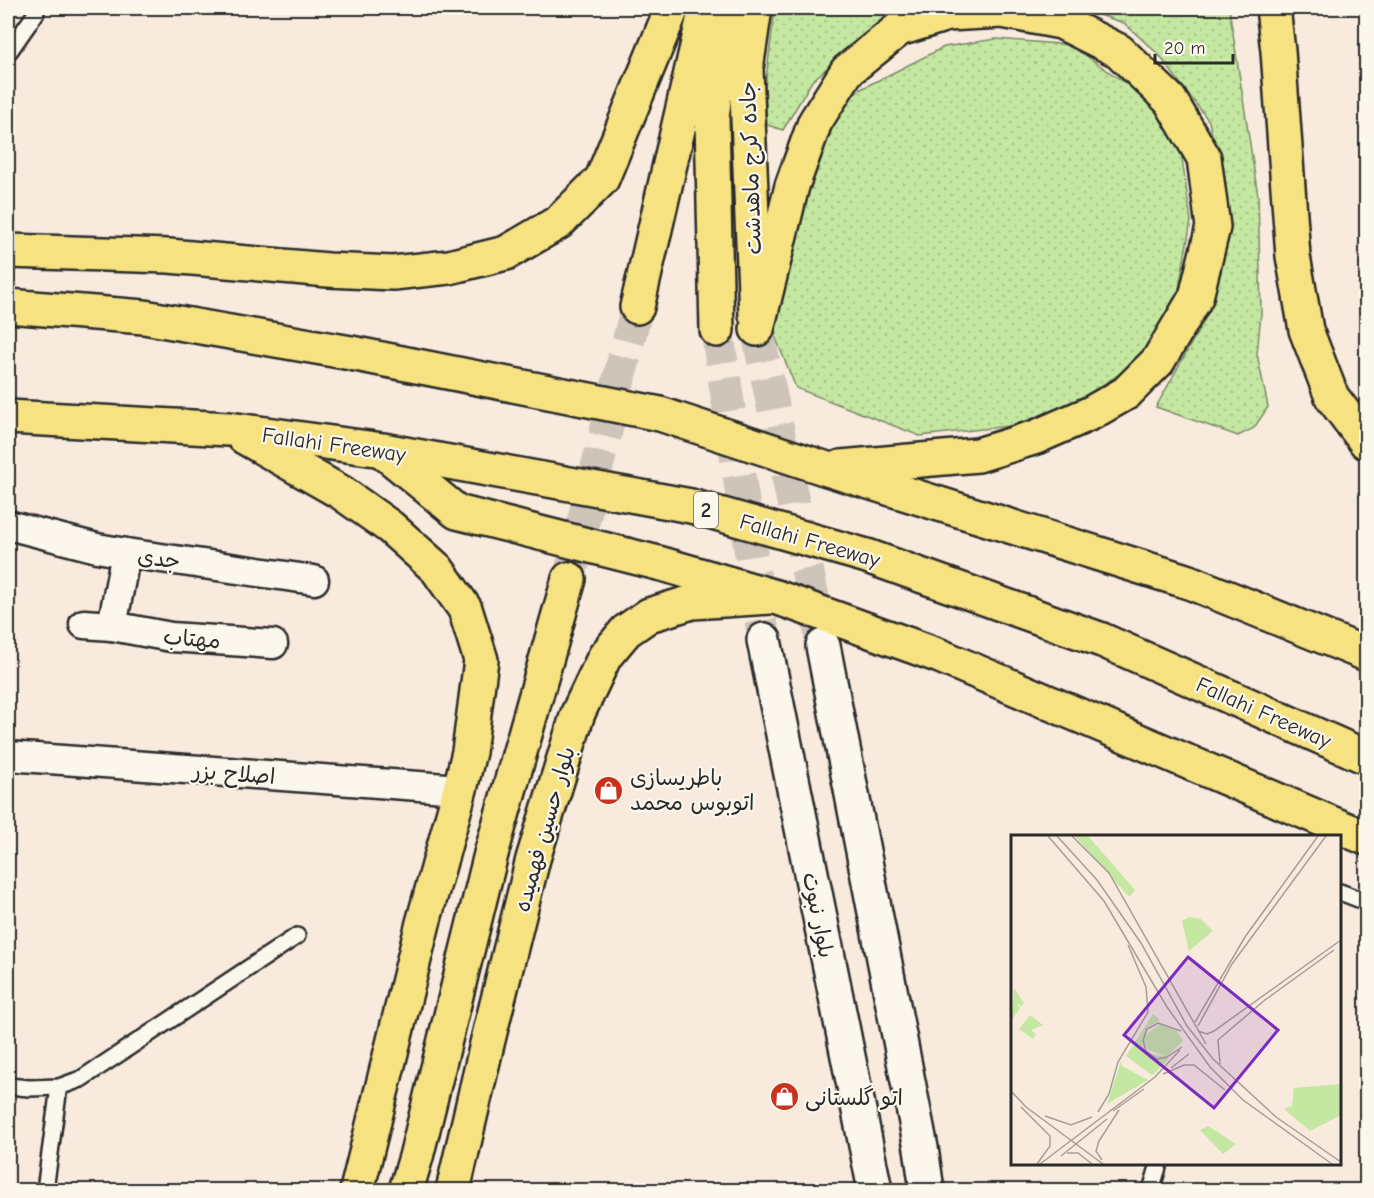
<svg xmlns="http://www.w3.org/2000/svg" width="1374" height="1198" font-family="'Comic Neue','Playpen Sans Arabic',sans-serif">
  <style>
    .grass { fill: url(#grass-dots); stroke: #788966; stroke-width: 1.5 }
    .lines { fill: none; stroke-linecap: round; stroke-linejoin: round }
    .secondary-tunnel { stroke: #cfc4b9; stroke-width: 33; stroke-dasharray: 33 16; stroke-linecap: butt }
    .primary-tunnel { stroke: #cfc4b9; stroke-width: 33; stroke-dasharray: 33 16; stroke-linecap: butt }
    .lane-casing { stroke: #2b2b2b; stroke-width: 20 }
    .street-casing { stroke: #2b2b2b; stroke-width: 33 }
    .secondary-casing { stroke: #2b2b2b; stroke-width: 38 }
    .primary-casing { stroke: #2b2b2b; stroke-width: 38 }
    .highway-casing { stroke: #2b2b2b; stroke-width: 38 }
    .lane { stroke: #fbf7ec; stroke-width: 15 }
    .street { stroke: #fbf7ec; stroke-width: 28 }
    .secondary { stroke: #fbf7ec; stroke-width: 33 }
    .primary { stroke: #f7e281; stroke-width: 33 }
    .highway { stroke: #f7e281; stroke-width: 33 }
    .labels { text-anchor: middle; stroke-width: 4.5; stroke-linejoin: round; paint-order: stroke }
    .shield { fill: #fbf7ec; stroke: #696865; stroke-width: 1.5 }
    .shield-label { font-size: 21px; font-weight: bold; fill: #2b2b2b }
    .street-label { font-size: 22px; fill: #2b2b2b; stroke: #fbf7ec }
    .poi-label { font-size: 22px; fill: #2b2b2b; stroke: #fbf7ec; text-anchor: start }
    .inset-road { fill: none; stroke: #a69e96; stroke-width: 1.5 }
    .view { fill: #7b2cbf; fill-opacity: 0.15; stroke: #7b2cbf; stroke-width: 3 }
    .inset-edge { fill: none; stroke: #2b2b2b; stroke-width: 3 }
  </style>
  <defs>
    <pattern id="grass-dots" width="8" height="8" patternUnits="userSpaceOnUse" patternTransform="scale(1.5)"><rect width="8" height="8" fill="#c4e7a1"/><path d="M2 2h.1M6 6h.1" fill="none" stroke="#a9c68b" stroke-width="1.8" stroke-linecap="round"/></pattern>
  </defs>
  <rect width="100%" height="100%" fill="#f8eadd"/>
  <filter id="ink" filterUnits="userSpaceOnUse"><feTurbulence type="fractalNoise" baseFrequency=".0167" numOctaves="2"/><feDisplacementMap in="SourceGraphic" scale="12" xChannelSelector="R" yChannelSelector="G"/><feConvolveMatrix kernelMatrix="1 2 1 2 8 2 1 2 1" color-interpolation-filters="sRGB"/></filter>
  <g filter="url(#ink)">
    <g class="grass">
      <path d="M775,8h147l-44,17 -66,56 -29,49 -16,-5 -2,-38z"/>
      <path d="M1078,8h151l29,188 3,117 -4,41 11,53 -14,21 -16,8 -82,-29 56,-101 12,-69 -3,-60 -12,-56 -50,-66 -35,-32z"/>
      <path d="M996,39l75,6 85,60 25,47 10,69 -14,79 -35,60 -98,62 -124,14 -124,-48 -21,-52 22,-121 30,-99 34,-27 83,-42z"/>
    </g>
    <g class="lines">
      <g class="secondary-tunnel">
        <path d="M757,329l64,307"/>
        <path d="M717,330l47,310"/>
      </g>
      <path class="primary-tunnel" d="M569,579l68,-272"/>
      <defs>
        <g id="lane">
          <path d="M8,53l28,-40"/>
          <path d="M1340,892l26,10"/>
          <path d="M8,1086l21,2 30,-1 22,-8 216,-143"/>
          <path d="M45,1190l14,-103"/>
          <path d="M1151,1190l8,-26"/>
        </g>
        <g id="street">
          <path d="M8,525l89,23 29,5 188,27"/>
          <path d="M126,553l-14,73 59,11 102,7"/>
          <path d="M84,624l28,2"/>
          <path d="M8,756l452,33"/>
        </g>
        <g id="secondary">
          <path d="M764,640l111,550"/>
          <path d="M823,646l98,502 6,42"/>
        </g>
        <g id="primary">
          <path d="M755,8l-9,61 10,246"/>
          <path d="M637,307l69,-299"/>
          <path d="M717,330l-5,-212 13,-110"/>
          <path d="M406,1190l10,-33 75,-303 78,-275"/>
          <path d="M453,1190l34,-146 46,-185 45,-146 27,-57 21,-25 23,-16 43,-13 80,-5"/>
        </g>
        <g id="highway">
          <path d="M1273,8l5,43 15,205 13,74 26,67 34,45"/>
          <path d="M8,251l161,5 159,14 65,3 56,-6 57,-14 53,-31 43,-43 70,-171"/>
          <path d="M8,306l136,11 207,36 309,61 164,54 365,114 177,72"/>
          <path d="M757,329l35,-143 23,-64 32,-51 52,-42 48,-15 55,-3 59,11 58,29 51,49 34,58 9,69 -17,70 -38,64 -32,32 -35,20 -55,24 -58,18 -137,12"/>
          <path d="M8,417l221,12 154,21 308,56 176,50 235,84 264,117"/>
          <path d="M244,437l98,56 48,34 47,42 28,40 16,51 -12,92 -9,37 -37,134 -66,267"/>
          <path d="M384,452l73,60 205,52 114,33 164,59 426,182"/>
        </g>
      </defs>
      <use href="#lane" class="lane-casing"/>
      <use href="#street" class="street-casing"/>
      <use href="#secondary" class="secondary-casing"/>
      <use href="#primary" class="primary-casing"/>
      <use href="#highway" class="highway-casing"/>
      <use href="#lane" class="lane"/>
      <use href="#street" class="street"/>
      <use href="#secondary" class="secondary"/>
      <use href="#primary" class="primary"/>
      <use href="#highway" class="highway"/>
    </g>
  </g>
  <defs>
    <symbol id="shop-disc" viewBox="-11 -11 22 22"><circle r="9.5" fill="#c8321e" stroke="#fbf7ec"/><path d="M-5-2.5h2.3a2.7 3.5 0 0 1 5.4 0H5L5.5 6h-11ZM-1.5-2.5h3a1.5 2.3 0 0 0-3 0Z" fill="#fff"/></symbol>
  </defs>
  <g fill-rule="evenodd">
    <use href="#shop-disc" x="592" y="774" width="33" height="33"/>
    <use href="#shop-disc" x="768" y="1080" width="33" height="33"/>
  </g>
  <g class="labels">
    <rect class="shield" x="694" y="492" width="24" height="36" rx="4.5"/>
    <g class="shield-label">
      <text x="706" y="517">2</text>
    </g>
    <g class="street-label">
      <text transform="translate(750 168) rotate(-92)" y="8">جاده کرج ماهدشت</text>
      <text transform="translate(334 444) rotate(8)" y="8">Fallahi Freeway</text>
      <text transform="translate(810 540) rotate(16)" y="8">Fallahi Freeway</text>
      <text transform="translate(159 558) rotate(8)" y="8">جدی</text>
      <text transform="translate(192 638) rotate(5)" y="8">مهتاب</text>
      <text transform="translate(1264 712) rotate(24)" y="8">Fallahi Freeway</text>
      <text transform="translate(234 773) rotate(4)" y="8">اصلاح بزر</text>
      <text transform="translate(544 829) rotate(-74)" y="8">بلوار حسین فهمیده</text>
      <text transform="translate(819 915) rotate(79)" y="8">بلوار نبوت</text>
    </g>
    <g class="poi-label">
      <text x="630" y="785">باطریسازی<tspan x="630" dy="25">اتوبوس محمد</tspan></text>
      <text x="805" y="1105">اتو گلستانی</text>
    </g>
  </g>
  <g transform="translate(1011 835)">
    <rect width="330" height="330" fill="#f8eadd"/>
    <path d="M142,179l7,6 -13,8 -2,24 25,6 -18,17 -26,-19zM148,189l18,7 6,10 -17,16 -19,-8 -2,-13zM110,226l1,5 26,14 -41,24z" fill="#c4e7a1"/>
    <path d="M64,1h13l47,54 -6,7zM197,291l28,18 -13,10 -23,-24z" fill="#c4e7a1"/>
    <path d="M179,82l11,2 12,12 -24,20 -7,-30zM3,153l10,15 -3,3 -5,-3 4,5 -9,13zM19,180l13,10 -12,5 5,4 -3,5 -14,-10zM330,249v31l-31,16 -26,-22 8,-3 2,-18z" fill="#c4e7a1"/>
    <path class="inset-road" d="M37,1l56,65 63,106 43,60 33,33 89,64M46,1l40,44 44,63 46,83 26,33 63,58 65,45M61,1l37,37 97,171M254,165l69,-50M184,187l50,-85 73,-101M187,191l34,-62 94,-128M170,196l-23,-8 -11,6 -4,11 3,11 11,8 10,-2 15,-10M187,196l9,3 7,-3 127,-91M209,229l-2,-24 48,-41M160,233l18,-14M152,239l21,-9h10l31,25M0,256l15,16 77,57M10,272l29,29v10l-13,18M102,276l31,-22M87,277l11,-18 9,-32 30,-50 -2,-25 -18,-42M34,281l26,9 21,-8M56,318h11l14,11M50,321l46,-37M91,325l-6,-9 3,-10 20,-31M29,329l115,-87 25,-27"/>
    <path class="view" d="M177,122l90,73 -64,78 -90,-73z"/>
    <rect width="330" height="330" class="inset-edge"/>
  </g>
  <rect width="1374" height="1198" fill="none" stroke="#fbf7ec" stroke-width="30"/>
  <rect x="15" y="15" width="1344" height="1168" fill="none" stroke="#2b2b2b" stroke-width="2" filter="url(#ink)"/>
  <path d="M1155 54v9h78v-9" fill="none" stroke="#2b2b2b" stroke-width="3"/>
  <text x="1164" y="54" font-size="18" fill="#2b2b2b" stroke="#fbf7ec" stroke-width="4.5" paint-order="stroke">20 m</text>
</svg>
